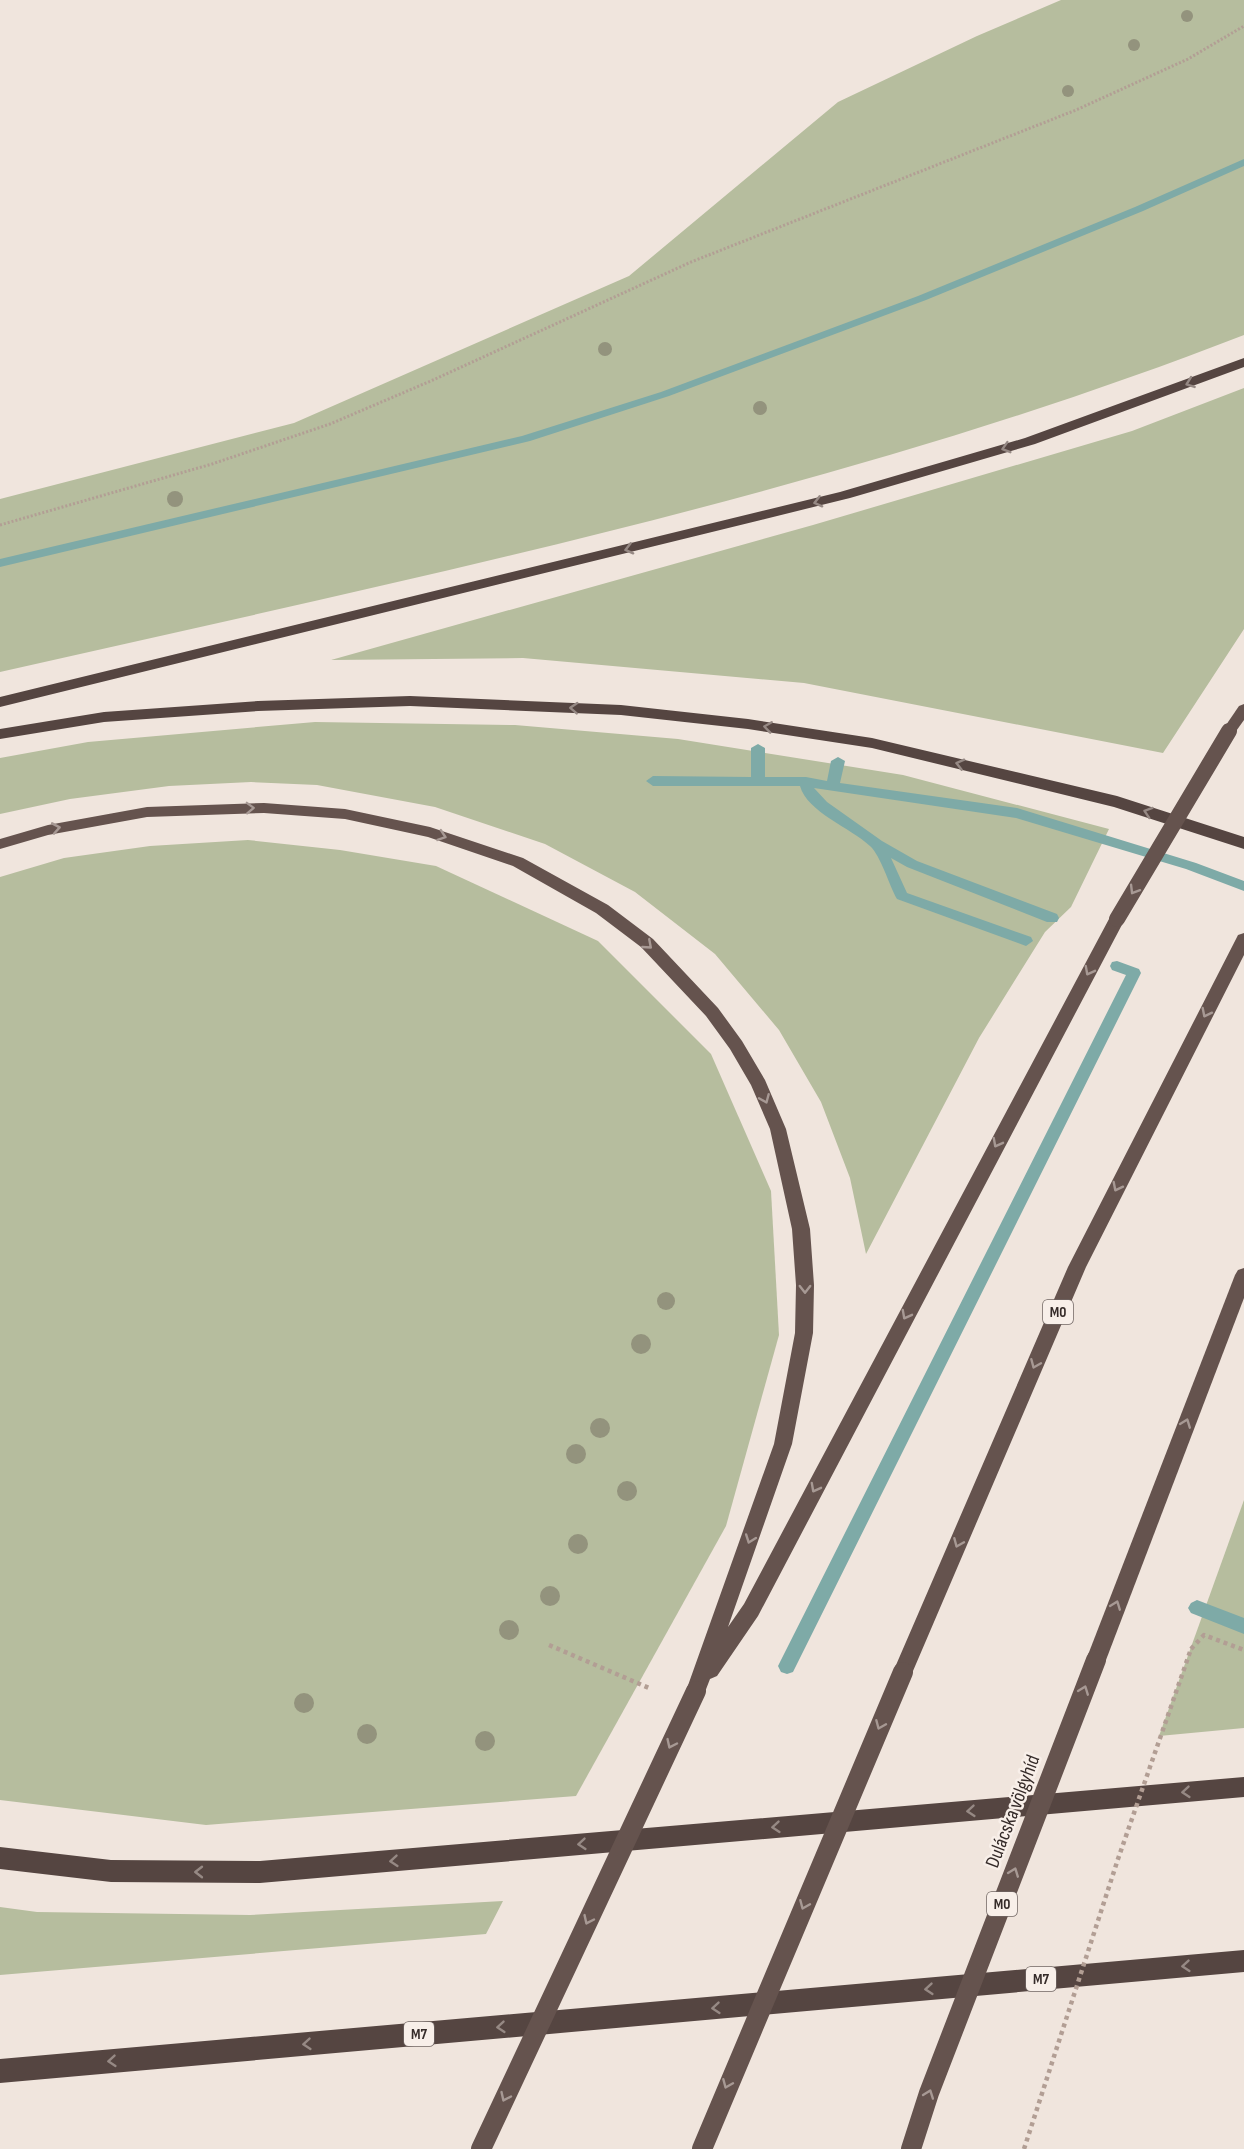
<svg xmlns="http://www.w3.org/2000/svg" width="1244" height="2149" font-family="'Sofia Sans Condensed',sans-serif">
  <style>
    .green { fill: #b6bd9e }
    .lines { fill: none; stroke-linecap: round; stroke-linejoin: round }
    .stream { fill: #7eaaa7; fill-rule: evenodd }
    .path-far1 { stroke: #b29e94; stroke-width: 3; stroke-dasharray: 2 2; stroke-linecap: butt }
    .path { stroke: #b29e94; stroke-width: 4.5; stroke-dasharray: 4 4; stroke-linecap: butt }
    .trunk { fill: #65534e; fill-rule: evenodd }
    .motorway { fill: #554541; fill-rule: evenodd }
    .path-bridge { stroke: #b29e94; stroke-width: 4.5; stroke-dasharray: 4 4; stroke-linecap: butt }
    .trunk-bridge-far1 { stroke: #65534e; stroke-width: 16 }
    .trunk-bridge { stroke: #65534e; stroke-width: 20 }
    .tree { fill: #93937d }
    .oneway { stroke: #968984 }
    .oneway2 { stroke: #a79994 }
    .labels { text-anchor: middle; stroke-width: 5; stroke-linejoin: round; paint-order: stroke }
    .shield { fill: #f8efe9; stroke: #706663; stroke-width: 1.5 }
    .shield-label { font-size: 15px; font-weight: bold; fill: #352b29 }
    .near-street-label { font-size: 20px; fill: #352b29; stroke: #f8efe9 }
  </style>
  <rect width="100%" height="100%" fill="#f0e5dd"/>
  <g class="green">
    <path d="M1061,0h183v335c-401,156 -826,242 -1244,337v-173l294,-76 335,-147 209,-174 139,-66z"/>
    <path d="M1244,388v241l-81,124 -359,-70 -281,-25 -192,2 482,-135 319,-94z"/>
    <path d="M315,722l200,3 163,14 225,36 206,54 -38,78 -26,25 -66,106 -113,216 -16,-76 -29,-76 -42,-72 -64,-76 -80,-62 -90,-48 -110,-37 -118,-22 -66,-3 -82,4 -99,13 -70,15v-56l88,-16z"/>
    <path d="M248,840l92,10 96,16 162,75 113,113 60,137 8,144 -53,191 -150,270 -370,29 -206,-25v-923l64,-19 86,-12z"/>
    <path d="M1244,1500v228l-85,8z"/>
    <path d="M503,1901l-17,33 -486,41v-68l37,5 213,3z"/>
  </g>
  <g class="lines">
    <g class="stream">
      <path d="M1244,159v7l-101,45 -217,89 -257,96 -139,45 -530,126v-8l522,-123 139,-44 257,-96 217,-89z"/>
      <path d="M758,744l7,4v29h41l21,4 4,-20 7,-4 7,4 -5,22 177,25 179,55 48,18v10l-58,-22 -170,-51 -202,-30 13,14 55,39 35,20 140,53 2,4 -2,4h-10l-140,-55 -16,-9 16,35 124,44 2,4 -7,5 -129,-47c-8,-14 -16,-43 -27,-53 -19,-18 -63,-34 -70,-60h-147l-7,-5 7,-5 98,1v-29z"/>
      <path d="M1117,961l22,8 2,4 -348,699 -6,2 -6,-2 -3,-6 3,-6 345,-685 -14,-5 -2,-4 2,-4z"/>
      <path d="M1197,1600l47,18v16l-53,-21 -3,-5 3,-5z"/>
    </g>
    <path class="path-far1" d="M0,525l212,-61 118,-40 103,-44 258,-118 385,-152 112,-51 56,-33"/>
    <g class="path">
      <path d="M549,1645l100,43"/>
      <path d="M1191,1649l13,-14 40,15"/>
    </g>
    <g class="trunk">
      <path d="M1244,704v16l-10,14h-10l-2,-3 2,-3 15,-22z"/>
      <path d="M264,803l81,6 85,18 93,31 85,47 45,34 65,69 24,33 23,39 21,49 24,100 4,56 -1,48 -21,111 -64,183 16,-23 365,-685 2,-4h12l2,4 -367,697 -41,60 -7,3 -7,18 -7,3 -7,-3 -3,-6 88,-247 21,-111 1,-48 -4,-56 -22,-100 -19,-44 -21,-36 -24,-33 -65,-69 -45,-34 -83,-47 -85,-29 -83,-18 -81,-6 -117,4 -99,18 -48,14v-10l48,-14 99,-18z"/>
      <path d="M1244,933v22l-158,312 -176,411 -7,3 -7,-3 -3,-6 175,-405 168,-328 2,-4z"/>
      <path d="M1244,1268v30l-138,362 -3,6 -7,3 -7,-3 -3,-6 149,-385 3,-5z"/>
    </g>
    <g class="motorway">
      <path d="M1244,358v9l-209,77 -185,54 -850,209v-10l840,-205 185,-54z"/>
      <path d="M410,696l211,9 127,14 124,19 245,58 127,41v12l-130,-42 -242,-59 -124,-19 -127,-14 -211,-9 -152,5 -154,11 -104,17v-10l104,-17 154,-11z"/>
      <path d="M1244,1777v20l-984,86 -149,-1 -111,-13v-22l111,13 149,1z"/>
      <path d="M1244,1950v22l-1244,111v-24z"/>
    </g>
    <path class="path-bridge" d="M1024,2149l94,-290 73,-210"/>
    <path class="trunk-bridge-far1" d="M1117,919l112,-188"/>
    <g class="trunk-bridge">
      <path d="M481,2149l215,-458"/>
      <path d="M702,2149l201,-477"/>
      <path d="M911,2149l18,-56 167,-433"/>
    </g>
  </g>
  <g class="tree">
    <circle cx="1187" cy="16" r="6"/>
    <circle cx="1134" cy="45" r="6"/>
    <circle cx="1068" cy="91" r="6"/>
    <circle cx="605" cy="349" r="7"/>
    <circle cx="760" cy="408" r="7"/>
    <circle cx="175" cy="499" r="8"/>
    <circle cx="666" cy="1301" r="9"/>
    <circle cx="641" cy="1344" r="10"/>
    <circle cx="600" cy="1428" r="10"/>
    <circle cx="576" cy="1454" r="10"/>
    <circle cx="627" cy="1491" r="10"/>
    <circle cx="578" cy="1544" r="10"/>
    <circle cx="550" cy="1596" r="10"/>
    <circle cx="509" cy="1630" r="10"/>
    <circle cx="304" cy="1703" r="10"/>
    <circle cx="367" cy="1734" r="10"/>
    <circle cx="485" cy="1741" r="10"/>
  </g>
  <defs><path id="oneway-chevron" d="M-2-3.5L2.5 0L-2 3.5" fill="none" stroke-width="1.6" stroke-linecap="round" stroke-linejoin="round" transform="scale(1.5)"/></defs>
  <g class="oneway">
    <use href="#oneway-chevron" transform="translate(1190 383) rotate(160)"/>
    <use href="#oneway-chevron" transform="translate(1006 448) rotate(163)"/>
    <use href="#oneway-chevron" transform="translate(818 502) rotate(166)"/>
    <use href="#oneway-chevron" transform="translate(629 549) rotate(166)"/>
    <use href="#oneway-chevron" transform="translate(574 708) rotate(-177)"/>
    <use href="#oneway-chevron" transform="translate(768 727) rotate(-172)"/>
    <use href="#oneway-chevron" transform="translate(960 764) rotate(-166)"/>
    <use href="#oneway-chevron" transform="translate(1148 812) rotate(-162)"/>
    <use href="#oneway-chevron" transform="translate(1186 1792) rotate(175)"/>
    <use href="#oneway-chevron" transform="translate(971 1811) rotate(175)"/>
    <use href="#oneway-chevron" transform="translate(776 1827) rotate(175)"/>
    <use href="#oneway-chevron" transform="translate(582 1844) rotate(175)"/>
    <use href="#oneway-chevron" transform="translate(394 1861) rotate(175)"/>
    <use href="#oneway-chevron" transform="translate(199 1872) rotate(-180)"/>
    <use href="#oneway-chevron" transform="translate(1186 1966) rotate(175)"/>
    <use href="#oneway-chevron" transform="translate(929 1989) rotate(175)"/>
    <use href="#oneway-chevron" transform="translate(716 2008) rotate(175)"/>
    <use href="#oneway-chevron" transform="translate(501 2027) rotate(175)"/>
    <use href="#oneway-chevron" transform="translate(307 2044) rotate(175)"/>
    <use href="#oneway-chevron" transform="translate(112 2061) rotate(175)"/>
  </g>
  <g class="oneway2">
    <use href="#oneway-chevron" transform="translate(250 808) rotate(-2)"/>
    <use href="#oneway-chevron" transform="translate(56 828) rotate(-10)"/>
    <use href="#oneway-chevron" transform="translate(442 836) rotate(19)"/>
    <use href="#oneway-chevron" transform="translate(1134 890) rotate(121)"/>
    <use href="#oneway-chevron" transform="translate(648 945) rotate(41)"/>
    <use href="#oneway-chevron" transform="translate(1089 971) rotate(118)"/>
    <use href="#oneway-chevron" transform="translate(1206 1013) rotate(117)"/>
    <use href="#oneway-chevron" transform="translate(765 1099) rotate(67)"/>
    <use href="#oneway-chevron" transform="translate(997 1143) rotate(118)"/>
    <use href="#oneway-chevron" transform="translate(1117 1187) rotate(117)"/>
    <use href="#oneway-chevron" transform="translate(805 1289) rotate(90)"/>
    <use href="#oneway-chevron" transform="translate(906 1315) rotate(118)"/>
    <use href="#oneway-chevron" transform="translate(1035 1364) rotate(113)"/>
    <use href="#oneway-chevron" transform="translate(1186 1423) rotate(-69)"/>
    <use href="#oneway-chevron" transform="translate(815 1488) rotate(118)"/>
    <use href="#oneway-chevron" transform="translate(750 1539) rotate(110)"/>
    <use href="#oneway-chevron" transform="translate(958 1543) rotate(113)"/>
    <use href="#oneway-chevron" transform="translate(1116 1605) rotate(-69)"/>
    <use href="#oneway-chevron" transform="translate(1084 1690) rotate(-69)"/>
    <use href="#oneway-chevron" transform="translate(880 1725) rotate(113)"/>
    <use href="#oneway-chevron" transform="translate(671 1744) rotate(115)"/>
    <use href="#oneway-chevron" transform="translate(1014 1872) rotate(-69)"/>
    <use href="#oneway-chevron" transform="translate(804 1905) rotate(113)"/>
    <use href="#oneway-chevron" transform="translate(588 1920) rotate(115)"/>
    <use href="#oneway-chevron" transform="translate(727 2084) rotate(113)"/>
    <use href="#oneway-chevron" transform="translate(929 2094) rotate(-70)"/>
    <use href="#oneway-chevron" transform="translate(505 2097) rotate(115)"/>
  </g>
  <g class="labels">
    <g class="shield">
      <rect x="1043" y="1300" width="30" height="24" rx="4.5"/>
      <rect x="987" y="1892" width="30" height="24" rx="4.5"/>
      <rect x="1026" y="1967" width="30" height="24" rx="4.5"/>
      <rect x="404" y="2022" width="30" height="24" rx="4.5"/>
    </g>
    <g class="shield-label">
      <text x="1058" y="1317">M0</text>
      <text x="1002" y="1909">M0</text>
      <text x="1041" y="1984">M7</text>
      <text x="419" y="2039">M7</text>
    </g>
    <g class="near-street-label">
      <text transform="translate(1012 1811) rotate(-69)" y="7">Dulácska völgyhíd</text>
    </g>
  </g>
</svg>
